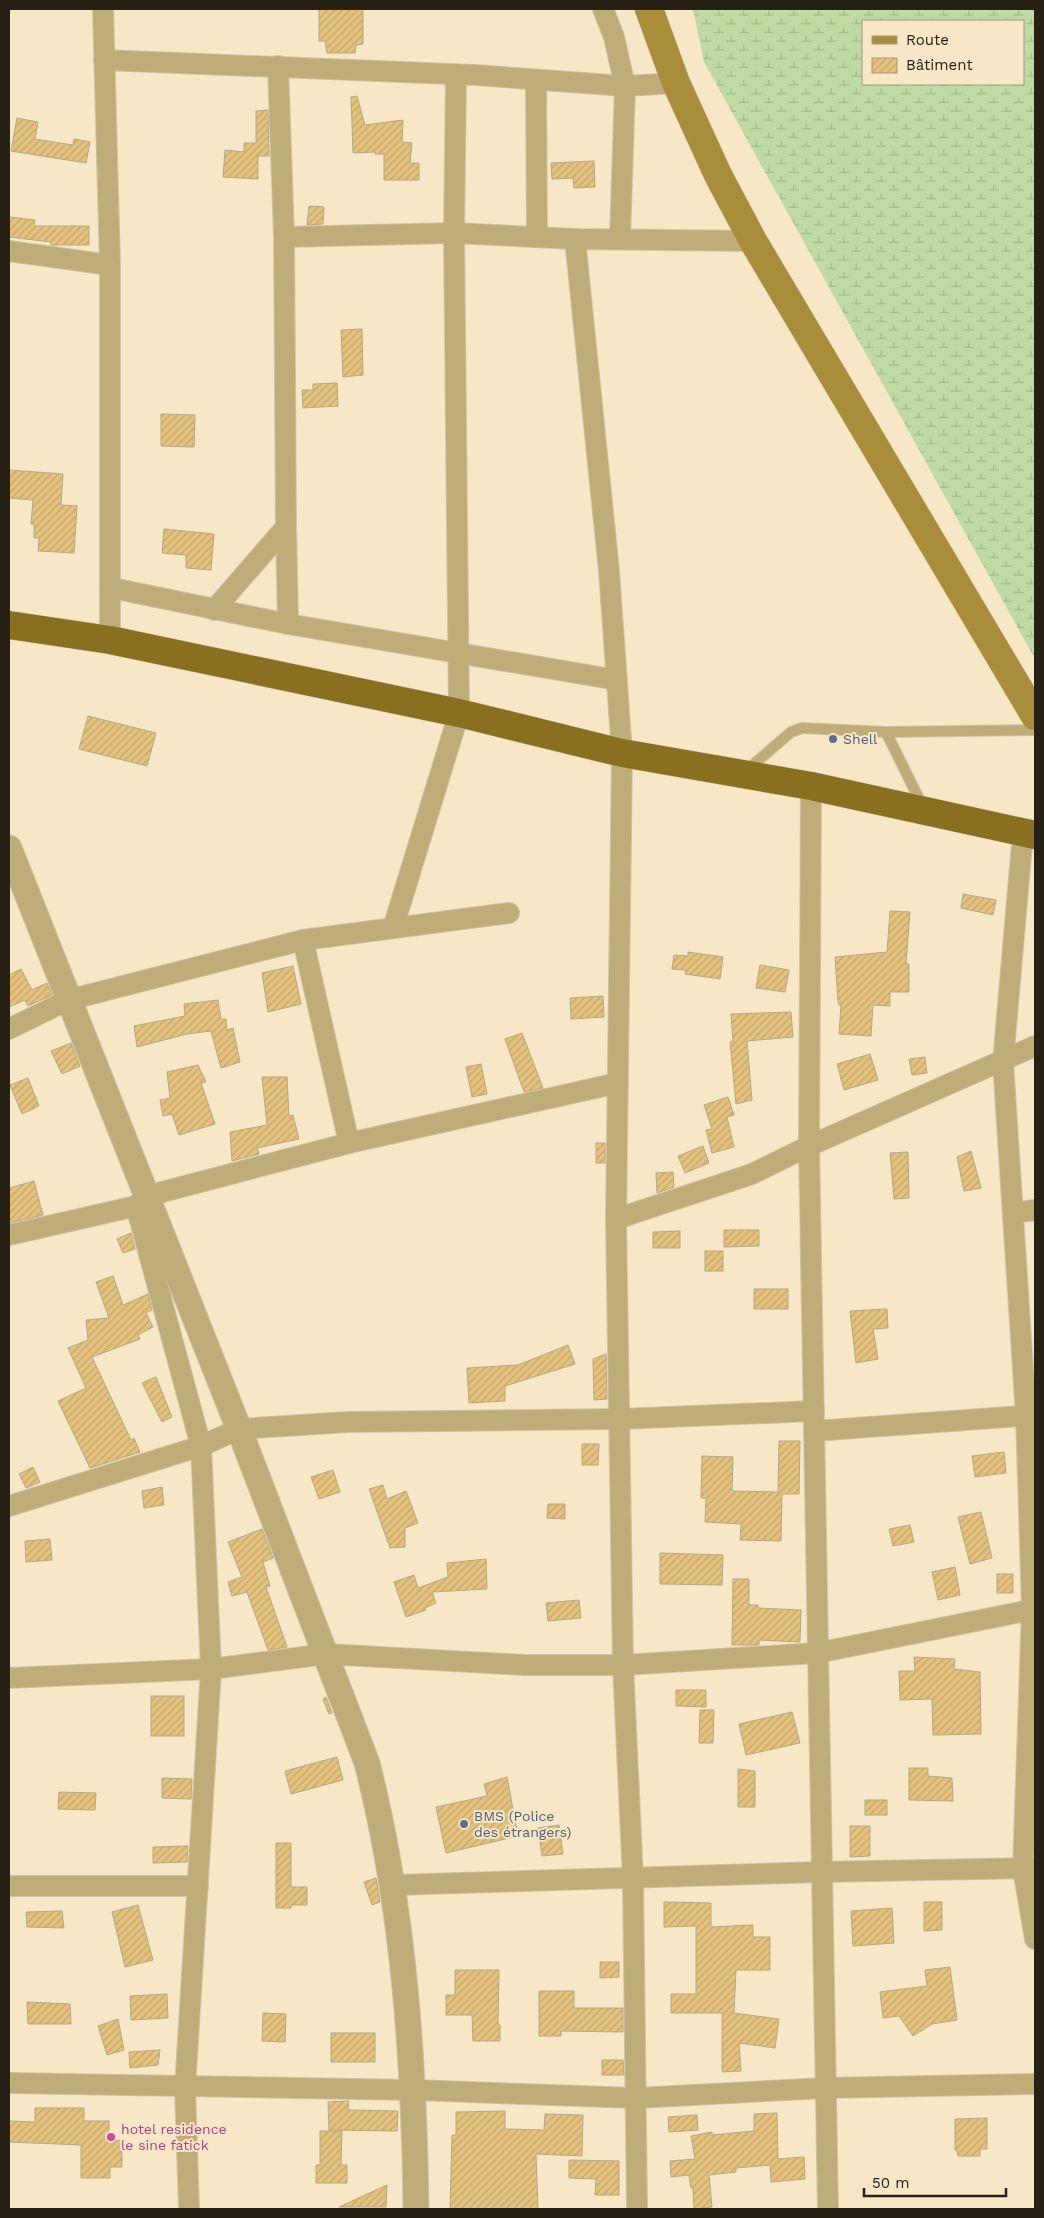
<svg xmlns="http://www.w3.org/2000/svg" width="1044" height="2218" font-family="'Work Sans',sans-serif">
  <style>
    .wetland { fill: url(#wetland-marsh); fill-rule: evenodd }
    .building { fill: url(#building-hatch); stroke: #b6a787 }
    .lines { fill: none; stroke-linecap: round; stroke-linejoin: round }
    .service-casing { stroke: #d2c3a6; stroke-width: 12 }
    .minor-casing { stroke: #d2c3a6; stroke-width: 22 }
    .tertiary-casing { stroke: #d2c3a6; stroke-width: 27 }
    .secondary-casing { stroke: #d2c3a6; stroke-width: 29 }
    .trunk-casing { stroke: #d2c3a6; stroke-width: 29 }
    .service { stroke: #beac79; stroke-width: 10 }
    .minor { stroke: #beac79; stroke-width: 20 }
    .tertiary { stroke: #beac79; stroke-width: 25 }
    .secondary { stroke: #a98d3a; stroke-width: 28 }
    .trunk { stroke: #896f1f; stroke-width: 28 }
    .service-dot { fill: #5c6f8a; stroke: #f7e7c6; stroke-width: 2 }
    .hotel-dot { fill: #d1479c; stroke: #f7e7c6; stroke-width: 2 }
    .labels { text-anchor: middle; stroke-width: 4; stroke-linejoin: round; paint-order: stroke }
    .service-label { font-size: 14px; fill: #4e5e75; stroke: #f7e7c6; text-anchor: start }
    .hotel-label { font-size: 14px; fill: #b23c85; stroke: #f7e7c6; text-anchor: start }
  </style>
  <defs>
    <pattern id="wetland-marsh" width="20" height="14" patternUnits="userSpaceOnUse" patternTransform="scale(1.25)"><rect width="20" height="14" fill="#bfdaa3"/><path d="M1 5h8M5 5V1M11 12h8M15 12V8" fill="none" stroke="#a4bb8b"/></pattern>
    <pattern id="building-hatch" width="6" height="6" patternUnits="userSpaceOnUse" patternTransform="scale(1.25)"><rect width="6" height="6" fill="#e4c27d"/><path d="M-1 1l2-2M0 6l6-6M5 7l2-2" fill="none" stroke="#c4a66b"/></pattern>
  </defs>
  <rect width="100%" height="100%" fill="#f7e7c6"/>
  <path class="wetland" d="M693,9h342v650l-331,-597zM863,21h160v63h-160z"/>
  <g class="building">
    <path d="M319,9h44v35l-7,1 -1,8h-28l-2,-12h-6z"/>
    <path d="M357,96l8,29 38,-5 -1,22 10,1 -2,20h9v17h-35v-26h-9v-2l-22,1 -2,-56z"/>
    <path d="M268,110l1,46h-11v23l-35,-2 2,-27 19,2v-9h12v-32z"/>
    <path d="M17,118l21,4 -3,17 38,6 1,-6 16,3 -4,21 -75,-12z"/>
    <path d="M594,161l1,26 -21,1 -1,-10 -21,1 -1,-16z"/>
    <path d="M309,206l15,1 -1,17 -16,1z"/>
    <path d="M9,217l26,3 -1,6h55v19h-38v-3l-42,-5z"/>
    <path d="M362,329l1,46 -20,2 -2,-47z"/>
    <path d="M337,383l1,23 -35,2 -1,-18h11v-6z"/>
    <path d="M161,414l34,1 -1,32 -33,-1z"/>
    <path d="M9,470l54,4 -2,31 16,1 -3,47 -36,-2 1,-13h-5v-14h-3l2,-24 -24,-2z"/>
    <path d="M164,529l50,5 -3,36 -25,-2v-13l-24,-2z"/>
    <path d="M88,716l68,17 -9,33 -68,-17z"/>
    <path d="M963,894l33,6 -3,15 -32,-7z"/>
    <path d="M890,911l20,1 -4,52h3v28h-19v14l-17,-1 -2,31 -32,-2 2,-29h-2l-1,-4 -3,-44 52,-5z"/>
    <path d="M688,952l35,5 -3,22 -35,-5 1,-4 -14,-1 2,-14 14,1z"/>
    <path d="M760,965l29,5 -4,22 -29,-4z"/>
    <path d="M293,966l8,38 -33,8 -6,-39z"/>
    <path d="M21,969l11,21 15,-7 5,12 -24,11 -3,-6 -16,7v-32z"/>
    <path d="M603,996l1,21 -33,2 -1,-21z"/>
    <path d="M218,1000l3,19h5l1,11 6,-2 7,34 -19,6 -10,-37 -24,3 -50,13 -3,-21 51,-10 -1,-12z"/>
    <path d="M791,1012l2,25 -46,4 5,59 -16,4 -6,-62 3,-1 -2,-27z"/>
    <path d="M522,1033l21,55 -19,4 -19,-53z"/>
    <path d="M71,1043l9,23 -18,8 -11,-23z"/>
    <path d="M870,1054l8,26 -34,10 -7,-26z"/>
    <path d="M925,1057l2,16 -15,2 -3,-16z"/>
    <path d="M481,1064l6,30 -15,3 -6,-30z"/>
    <path d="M198,1065l8,17 -5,1 14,41 -36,11 -7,-21 -9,2 -3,-16 10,-2 -3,-26z"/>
    <path d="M262,1077h25l2,39 4,-1 6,24 -42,9 2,6 -27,7 -2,-29 37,-7z"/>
    <path d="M28,1078l11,28 -17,8 -12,-29z"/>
    <path d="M728,1097l6,18 -7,2 7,30 -22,6 -6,-23 6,-1 -8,-24z"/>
    <rect x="596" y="1143" width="9" height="20"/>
    <path d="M703,1146l6,17 -24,10 -7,-17z"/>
    <path d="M971,1151l10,37 -17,3 -7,-34z"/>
    <path d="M908,1152l1,46 -15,1 -4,-46z"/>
    <path d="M673,1172l1,15 -17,6 -1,-20z"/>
    <path d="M34,1181l9,34 -34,8v-35z"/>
    <path d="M724,1230h35v16l-35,1z"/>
    <path d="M680,1231v17h-27v-16z"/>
    <path d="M131,1233l4,16 -12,4 -6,-14z"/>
    <rect x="705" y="1251" width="18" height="20"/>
    <path d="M113,1276l10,29 25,-11 4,16 -6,3 7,14 -15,8 2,4 -48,18 39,83 3,-2 6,14 -50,16 -32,-67 28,-13 -18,-40 20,-8 -2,-20 23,-2 -13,-36z"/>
    <rect x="754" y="1289" width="34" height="20"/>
    <path d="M887,1309l1,19 -15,1 5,30 -22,4 -6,-52z"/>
    <path d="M568,1345l7,19 -70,22v15l-36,2 -2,-35 51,-3z"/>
    <path d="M606,1354l1,45 -13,1 -1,-41z"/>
    <path d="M156,1377l16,40 -10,5 -20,-39z"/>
    <path d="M779,1441h21l-1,53h-17l-1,47 -41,-1 1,-16 -36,-2 1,-24h-5l1,-42 31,1 -1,34 46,1z"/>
    <path d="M582,1444h17l-1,21h-16z"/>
    <path d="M1004,1452l2,21 -31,4 -3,-21z"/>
    <path d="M33,1467l7,15 -14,6 -7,-14z"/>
    <path d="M333,1470l7,22 -21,7 -8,-22z"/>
    <path d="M383,1485l4,14 19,-8 12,32 -13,5v19l-15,1 -21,-59z"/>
    <path d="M162,1487l2,18 -20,3 -2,-17z"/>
    <path d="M548,1504h17v15l-18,-1z"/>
    <path d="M981,1512l11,46 -22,6 -12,-47z"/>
    <path d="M910,1525l4,17 -21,4 -4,-17z"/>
    <path d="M262,1529l11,29 -10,4 7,24 -4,1 21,60 -19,3 -21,-58 -15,4 -4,-14 14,-5 -14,-35z"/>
    <path d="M50,1539l2,21 -26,2 -1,-21z"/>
    <path d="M660,1553l63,2 -1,30 -62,-1z"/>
    <path d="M486,1559l1,30 -55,3 4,11 -11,5 1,2 -20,7 -12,-35 20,-7 4,13 30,-11 -1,-14z"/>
    <path d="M955,1567l5,28 -22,5 -6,-28z"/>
    <rect x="997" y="1574" width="16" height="19"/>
    <path d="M733,1579h16v26h9v3l43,2 -1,32 -41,-2v5h-27z"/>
    <path d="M579,1600l2,18 -33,3 -2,-18z"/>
    <path d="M914,1657l41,2 -1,10 26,3 1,62 -48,1 -1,-36 -32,1 -1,-29h16z"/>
    <path d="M676,1690h30v17l-30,-1z"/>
    <rect x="151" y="1696" width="33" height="40"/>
    <path d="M326,1697l6,16 -3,1 -6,-15z"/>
    <path d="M700,1710h14l-1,33h-14z"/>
    <path d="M792,1712l8,31 -54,12 -7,-31z"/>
    <path d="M337,1757l6,23 -52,14 -6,-23z"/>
    <path d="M909,1768h19v8l24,2 1,23 -44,-1z"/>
    <path d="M738,1769l17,2v36h-17z"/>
    <path d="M507,1777l11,59 -72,17 -10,-46 51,-11 -3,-12z"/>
    <path d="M162,1778l30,1 -1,20 -29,-1z"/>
    <path d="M59,1792l37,1 -1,17 -37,-1z"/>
    <rect x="865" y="1800" width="22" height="15"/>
    <path d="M559,1825l4,29 -21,2 -4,-28z"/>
    <path d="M850,1826h20v30l-20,1z"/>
    <path d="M276,1843h15v44h16v18h-16v3h-15z"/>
    <path d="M188,1846l-1,16 -34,1v-16z"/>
    <path d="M376,1878l4,24 -8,3 -8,-23z"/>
    <path d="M664,1902l47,1v24l42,-2v12h17v33h-34l-2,43 45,6 -4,29 -36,-5 2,28 -19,1v-59h-51v-19h25v-68l-32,1z"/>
    <path d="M924,1902h18v28l-18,1z"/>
    <path d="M138,1905l15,55 -28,7 -13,-55z"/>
    <path d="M892,1908l2,35 -41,3 -2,-35z"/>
    <path d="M62,1911l2,17 -37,-1 -1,-15z"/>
    <path d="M600,1962h19v15l-19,1z"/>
    <path d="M950,1967l7,53 -25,4 -19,12 -14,-20 -16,2 -3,-26 47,-6 -2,-16z"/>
    <path d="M455,1970h44l-1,55h2v16h-27l-1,-26h-26v-20h9z"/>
    <path d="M539,1991h35v17h49v24l-62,-1v5h-22z"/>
    <path d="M167,1994l1,24 -37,2 -1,-24z"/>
    <path d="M27,2002l43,2 1,20h-43z"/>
    <path d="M263,2013l23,1 -1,28 -23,-1z"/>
    <path d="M118,2019l6,31 -17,5 -9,-29z"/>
    <rect x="331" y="2033" width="44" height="29"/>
    <path d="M160,2050l-2,15 -28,3 -1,-16z"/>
    <path d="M602,2060h21l1,15h-22z"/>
    <path d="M349,2101l-1,9 50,1 -1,20 -68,-1 -1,-28z"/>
    <path d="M35,2108h49v13h25v20l13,-1v27h-12v11h-29v-33l-72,-3v-21l26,1z"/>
    <path d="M505,2111v18l39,1 1,-16 38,1 -1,41 -46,-2 2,55h-88l2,-74h4v-23z"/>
    <path d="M777,2113l1,46 26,-2 1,22 -34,3 -1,-17 -34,3v4l-27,3 3,32 -18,2 -1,-21h-2l-2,-13 -18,2 -1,-16 25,-2 -4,-23 21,-4v3l42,-4v-17z"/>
    <path d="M697,2115l1,15 -29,2 -1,-15z"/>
    <path d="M987,2118v31h-7v7h-22l-1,-6h-2v-31z"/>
    <path d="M320,2131h22l-1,34h6v18h-31v-18h4z"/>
    <path d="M569,2160l50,1v34h-24l1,-16 -27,-1z"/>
    <path d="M387,2185l-1,22h-47z"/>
  </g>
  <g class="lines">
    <defs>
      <g id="service">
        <path d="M886,732l149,-2"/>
        <path d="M747,770l44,-38 11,-4 84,4 37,75"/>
      </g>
      <g id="minor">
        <path d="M103,9l7,256v375"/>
        <path d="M603,9l11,28 11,49 -5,152"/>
        <path d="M104,60l371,15 150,11 51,-3"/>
        <path d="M536,80l1,157"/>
        <path d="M284,237l170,-4 121,6 178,2"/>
        <path d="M575,239l34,332 13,182 -6,466 7,446 10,214 4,330"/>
        <path d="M9,251l101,14"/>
        <path d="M286,527l2,97"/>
        <path d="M112,588l176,36 329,56"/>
        <path d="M214,610l72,-83 -2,-290 -6,-171"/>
        <path d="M811,786l-2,360 19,1063"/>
        <path d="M1023,832l-20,230 23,353 6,194 -9,260 12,70"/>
        <path d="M393,928l66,-215 -5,-480 2,-158"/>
        <path d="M303,940l46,203"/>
        <path d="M9,1029l59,-29 235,-60 206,-27"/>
        <path d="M136,1206l65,240 10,223 -26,419 4,121"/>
        <path d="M1013,1213l22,-3"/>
        <path d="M616,1219l136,-45 57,-28 226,-100"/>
        <path d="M9,1235l127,-29 11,-10 202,-53 269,-60"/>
        <path d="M814,1431l221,-16"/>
        <path d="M9,1506l192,-60 38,-17 109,-7 272,-3 194,-8"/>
        <path d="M9,1678l202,-9 115,-15 199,11h98l194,-12 218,-44"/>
        <path d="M393,1885l428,-13 214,-4"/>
        <path d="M9,1886h189"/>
        <path d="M9,2083l405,7 222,8 189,-10 210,-4"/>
      </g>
      <path id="tertiary" d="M9,848l230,581 128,334c37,145 47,296 49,446"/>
      <path id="secondary" d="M649,9l27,74 42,92 35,66 282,475"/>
      <path id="trunk" d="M9,625l101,15 349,73 163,40 189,33 224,49"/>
    </defs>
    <use href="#service" class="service-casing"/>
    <use href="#minor" class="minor-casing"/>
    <use href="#tertiary" class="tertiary-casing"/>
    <use href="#secondary" class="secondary-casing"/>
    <use href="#trunk" class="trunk-casing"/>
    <use href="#service" class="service"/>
    <use href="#minor" class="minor"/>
    <use href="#tertiary" class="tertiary"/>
    <use href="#secondary" class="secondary"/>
    <use href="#trunk" class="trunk"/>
  </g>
  <g class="service-dot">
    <circle cx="833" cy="739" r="5"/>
    <circle cx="464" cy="1824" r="5"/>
  </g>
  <circle class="hotel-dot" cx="111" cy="2137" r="5"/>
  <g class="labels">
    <g class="service-label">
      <text x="843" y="744">Shell</text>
      <text x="474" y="1821">BMS (Police<tspan x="474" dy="16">des étrangers)</tspan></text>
    </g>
    <g class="hotel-label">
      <text x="121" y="2134">hotel residence<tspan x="121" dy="16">le sine fatick</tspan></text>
    </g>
  </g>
  <rect width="1044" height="2218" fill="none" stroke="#272115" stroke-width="20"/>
  <rect x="862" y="20" width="162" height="65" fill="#f7e7c6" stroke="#a4987f"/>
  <rect x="872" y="36" width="25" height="8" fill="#a98d3a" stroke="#a4987f"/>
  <text x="906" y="45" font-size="15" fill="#272115">Route</text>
  <rect x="872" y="58" width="25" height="15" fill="url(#building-hatch)" stroke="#a4987f"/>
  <text x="906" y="70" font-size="15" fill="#272115">Bâtiment</text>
  <path d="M864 2188v8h142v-8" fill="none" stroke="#272115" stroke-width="2.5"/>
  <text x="872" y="2188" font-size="15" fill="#272115" stroke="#f7e7c6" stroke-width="4" paint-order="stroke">50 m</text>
</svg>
